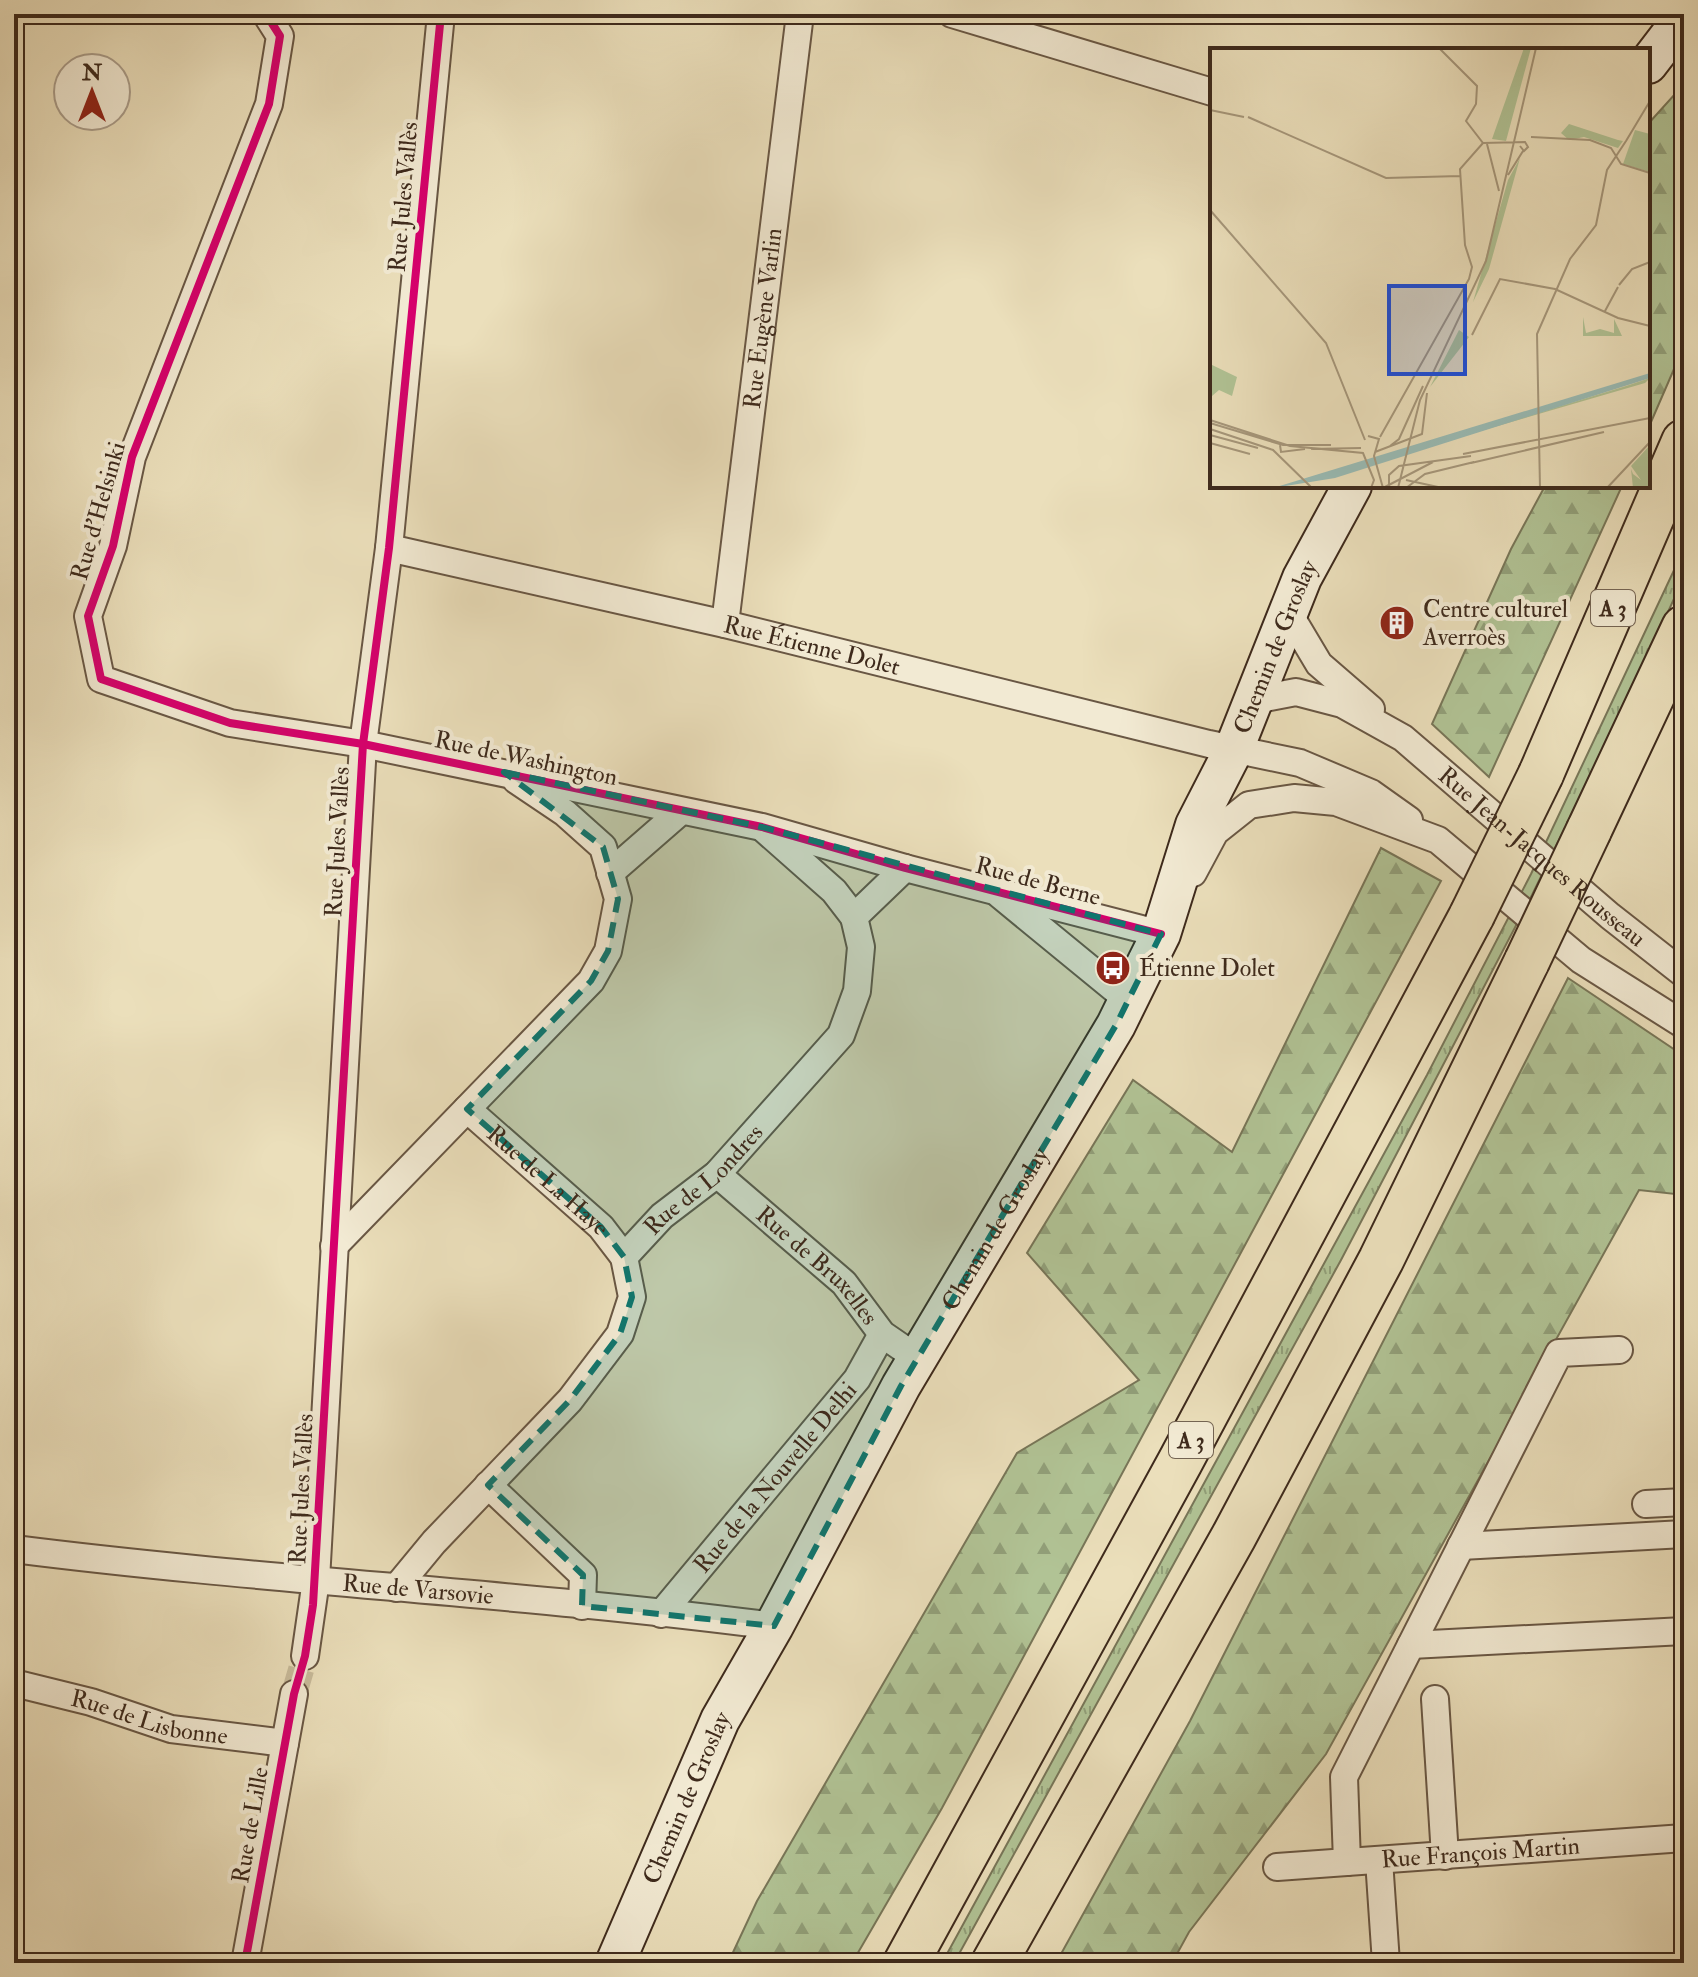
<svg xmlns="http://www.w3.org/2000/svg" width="1698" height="1977" font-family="'IM FELL Double Pica',serif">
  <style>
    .grass { fill: url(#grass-tufts); stroke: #787658; stroke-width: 2 }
    .forest { fill: url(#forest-firs); stroke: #787658; stroke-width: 2 }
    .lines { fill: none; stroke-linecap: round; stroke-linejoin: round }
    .street-tunnel { stroke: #c8bb9b; stroke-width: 26; stroke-dasharray: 26 13; stroke-linecap: butt }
    .street-casing { stroke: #695744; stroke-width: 30 }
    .secondary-casing { stroke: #3e2a1c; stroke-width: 42 }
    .highway-casing { stroke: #3e2a1c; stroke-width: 48 }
    .street { stroke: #f2ead3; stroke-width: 26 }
    .secondary { stroke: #f2ead3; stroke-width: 38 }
    .highway { stroke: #ebdfbb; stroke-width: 44 }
    .highway-bridge-casing { stroke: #3e2a1c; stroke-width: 48; stroke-linecap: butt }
    .highway-bridge { stroke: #ebdfbb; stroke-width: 44 }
    .cycleway-casing { stroke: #f2ead3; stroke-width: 13 }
    .cycleway { stroke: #d6006c; stroke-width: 8 }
    .marked { fill: #0f766e; fill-opacity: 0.2; stroke: #0f766e; stroke-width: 6; stroke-dasharray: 16 10; stroke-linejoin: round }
    .labels { text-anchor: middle; stroke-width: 8; stroke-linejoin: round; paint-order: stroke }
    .shield { fill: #f2ead3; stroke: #746453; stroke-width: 2 }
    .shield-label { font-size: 22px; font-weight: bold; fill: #3e2a1c }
    .street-label { font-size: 24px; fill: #3e2a1c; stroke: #f2ead3 }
    .poi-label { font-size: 24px; fill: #3e2a1c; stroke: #f2ead3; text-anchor: start }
    .inset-road { fill: none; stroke: #a6977b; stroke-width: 2 }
    .view { fill: #1d4ed8; fill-opacity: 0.15; stroke: #1d4ed8; stroke-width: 4 }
    .inset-edge { fill: none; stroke: #3e2a1c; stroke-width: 4 }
  </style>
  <defs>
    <pattern id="grass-tufts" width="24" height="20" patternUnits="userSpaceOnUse" patternTransform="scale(2)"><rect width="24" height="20" fill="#b1c395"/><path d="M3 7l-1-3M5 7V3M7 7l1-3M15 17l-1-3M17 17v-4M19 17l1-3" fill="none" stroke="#919f79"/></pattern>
    <pattern id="forest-firs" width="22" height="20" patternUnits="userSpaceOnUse" patternTransform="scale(2)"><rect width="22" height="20" fill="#b1c395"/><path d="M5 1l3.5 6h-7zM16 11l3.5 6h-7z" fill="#919f79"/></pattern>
  </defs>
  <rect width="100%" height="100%" fill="#ebdfbb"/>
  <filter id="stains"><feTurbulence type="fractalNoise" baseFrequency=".0025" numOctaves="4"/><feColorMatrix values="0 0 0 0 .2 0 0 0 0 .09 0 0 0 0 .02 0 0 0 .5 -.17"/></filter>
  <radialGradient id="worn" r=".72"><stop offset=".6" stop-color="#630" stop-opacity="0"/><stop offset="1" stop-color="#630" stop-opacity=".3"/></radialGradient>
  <path class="grass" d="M1684,549v28l-54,118 -98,200 -191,365 -387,703h-12l485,-888 104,-201z"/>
  <g class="forest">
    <path d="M1684,84v262l-36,83v-305z"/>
    <path d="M1545,486h77l-133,291 -57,-53 79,-175z"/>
    <path d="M1381,848l60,33 -499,927 -90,155h-124l29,-62 260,-448 122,-73 -112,-127 106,-173 99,72z"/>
    <path d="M1568,978l116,78v139l-45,-5 -313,564 -137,178 -17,31h-116l134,-242z"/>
  </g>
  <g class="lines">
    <path class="street-tunnel" d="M294,1694l11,-38"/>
    <defs>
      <g id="street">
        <path d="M266,14l14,22 -11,68 -137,353 -19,89 -25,70 13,63 129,44 133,21 399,83 143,41 256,66 6,-13"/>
        <path d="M952,14l260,78"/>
        <path id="s1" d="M389,548l336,76 484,120 91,19 71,30 38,27"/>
        <path d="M1288,612l31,52 52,45"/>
        <path id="s2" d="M725,624l75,-610"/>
        <path id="s3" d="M1255,700l41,-8 46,12 61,34 207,178 74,58"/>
        <path d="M765,830l69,61 20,26"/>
        <path d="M610,873l70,-61"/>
        <path d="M1193,873l22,-41 34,-27 45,-7 42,4 102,38 143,120 103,65"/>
        <path d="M1000,895l128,105"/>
        <path id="s4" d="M467,1109l134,118 23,30"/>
        <path id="s5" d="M717,1174l127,109 38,51 35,24"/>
        <path d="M334,1246l257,-265 17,-30 10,-52 -15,-52 -38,-34 -49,-33"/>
        <path d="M488,1485l95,90 -1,31"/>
        <path d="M1646,1504l38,-2"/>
        <path d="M1461,1546l223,-12"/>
        <path id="s6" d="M14,1549c253,32 507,44 760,77"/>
        <path id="s7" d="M396,1588l38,-46 136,-142 50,-66 12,-37 -8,-40 38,-41 55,-42 124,-139 16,-44 4,-44 -7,-30 51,-49"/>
        <path id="s8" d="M661,1614l196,-235 25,-45"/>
        <path d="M1411,1645l273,-14"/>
        <path d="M305,1656l11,-76 47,-836 26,-196 52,-534"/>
        <path id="s9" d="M14,1683l77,19 80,27 114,14"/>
        <path d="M1435,1699l10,157"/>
        <path d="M1379,1860l7,103"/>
        <path d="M1347,1862l-3,-85 215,-424 60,-3"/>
        <path id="s10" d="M1277,1867l407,-29"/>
        <path d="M245,1963l49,-269"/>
      </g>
      <g id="secondary">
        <path d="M1648,64l36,-47"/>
        <path id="s11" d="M615,1963l105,-243 54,-94 127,-240 215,-361 31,-63 14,-28 34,-109 39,-76 68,-171 50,-92"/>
      </g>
      <g id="highway">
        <path d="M1541,774l143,-332"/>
        <path d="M1589,830l95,-202"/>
        <path d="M906,1963l274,-501 292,-547"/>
        <path d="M994,1963l240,-427 147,-276 146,-299"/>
      </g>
    </defs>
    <use href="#street" class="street-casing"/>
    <use href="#secondary" class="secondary-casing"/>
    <use href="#highway" class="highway-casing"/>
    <use href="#street" class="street"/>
    <use href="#secondary" class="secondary"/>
    <use href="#highway" class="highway"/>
    <defs>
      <g id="highway-bridge">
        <path d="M1472,915l69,-141"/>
        <path d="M1527,961l62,-131"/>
      </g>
    </defs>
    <use href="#highway-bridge" class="highway-bridge-casing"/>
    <use href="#highway-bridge" class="highway-bridge"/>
    <defs>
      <g id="cycleway">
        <path d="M266,14l14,22 -11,68 -137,353 -19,89 -25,70 13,63 129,44 133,21 399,83 143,41 256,66"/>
        <path d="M245,1963l49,-269 11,-38 8,-51 50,-861 26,-196 52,-534"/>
      </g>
    </defs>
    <use href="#cycleway" class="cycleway-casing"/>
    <use href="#cycleway" class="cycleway"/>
  </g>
  <path class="marked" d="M504,772l258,55 399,107 -45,91 -215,361 -127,240 -192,-20 1,-31 -95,-90 82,-85 50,-66 12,-37 -8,-40 -23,-30 -134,-118 124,-128 17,-30 10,-52 -15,-52z"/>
  <defs>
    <symbol id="building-disc" viewBox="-11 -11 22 22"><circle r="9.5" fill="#8f2418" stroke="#f2ead3"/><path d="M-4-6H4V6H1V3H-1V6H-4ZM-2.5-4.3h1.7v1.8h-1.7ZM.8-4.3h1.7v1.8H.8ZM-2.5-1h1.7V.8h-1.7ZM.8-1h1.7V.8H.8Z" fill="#fff"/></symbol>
    <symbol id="bus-disc" viewBox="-11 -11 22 22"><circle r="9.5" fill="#8f2418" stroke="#f2ead3"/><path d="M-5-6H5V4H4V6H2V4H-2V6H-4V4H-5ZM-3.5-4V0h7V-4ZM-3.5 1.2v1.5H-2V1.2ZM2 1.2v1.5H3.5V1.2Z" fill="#fff"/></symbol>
  </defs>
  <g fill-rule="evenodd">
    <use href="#building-disc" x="1377" y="603" width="40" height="40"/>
    <use href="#bus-disc" x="1093" y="948" width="40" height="40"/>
  </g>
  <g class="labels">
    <g class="shield">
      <rect x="1591" y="590" width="44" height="36" rx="6"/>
      <rect x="1169" y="1422" width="44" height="36" rx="6"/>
    </g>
    <g class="shield-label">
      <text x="1613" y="616">A 3</text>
      <text x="1191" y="1448">A 3</text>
    </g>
    <g class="street-label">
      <text transform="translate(403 197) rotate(-85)" y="8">Rue Jules Vallès</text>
      <text dy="8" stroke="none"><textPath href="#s2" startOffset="308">Rue Eugène Varlin</textPath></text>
      <text transform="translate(98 511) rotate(-74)" y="8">Rue d'Helsinki</text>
      <text dy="8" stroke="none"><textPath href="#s1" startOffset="434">Rue Étienne Dolet</textPath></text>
      <text dy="8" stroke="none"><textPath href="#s11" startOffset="1476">Chemin de Groslay</textPath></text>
      <text transform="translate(526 758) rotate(12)" y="8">Rue de Washington</text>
      <text transform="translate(337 842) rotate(-87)" y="8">Rue Jules Vallès</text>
      <text dy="8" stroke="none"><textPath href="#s3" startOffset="342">Rue Jean-Jacques Rousseau</textPath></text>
      <text transform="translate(1038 881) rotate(15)" y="8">Rue de Berne</text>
      <text dy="8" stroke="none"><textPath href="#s7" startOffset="530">Rue de Londres</textPath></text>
      <text dy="8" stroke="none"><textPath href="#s4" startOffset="108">Rue de La Haye</textPath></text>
      <text dy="8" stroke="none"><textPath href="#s11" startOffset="828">Chemin de Groslay</textPath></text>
      <text dy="8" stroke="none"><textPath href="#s5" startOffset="136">Rue de Bruxelles</textPath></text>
      <text dy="8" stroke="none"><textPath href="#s8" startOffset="178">Rue de la Nouvelle Delhi</textPath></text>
      <text transform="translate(301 1489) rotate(-87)" y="8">Rue Jules Vallès</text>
      <text dy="8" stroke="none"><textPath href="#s6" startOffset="406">Rue de Varsovie</textPath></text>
      <text dy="8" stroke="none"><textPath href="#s9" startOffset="140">Rue de Lisbonne</textPath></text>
      <text dy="8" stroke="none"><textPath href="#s11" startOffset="180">Chemin de Groslay</textPath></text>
      <text transform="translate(250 1825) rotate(-80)" y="8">Rue de Lille</text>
      <text dy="8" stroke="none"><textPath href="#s10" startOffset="204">Rue François Martin</textPath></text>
    </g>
    <g class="poi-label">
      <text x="1423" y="617">Centre culturel<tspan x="1423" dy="28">Averroès</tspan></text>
      <text x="1139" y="976">Étienne Dolet</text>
    </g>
  </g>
  <g transform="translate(1210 48)">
    <rect width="440" height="440" fill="#ebdfbb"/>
    <path d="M440,330l-5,5 -209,61 190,-58z" fill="#b1c395"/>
    <path d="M314,0h7l-25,93 -14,-2zM310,110l-31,111 -16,33 35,-122zM249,282l10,7 -39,50z" fill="#b1c395"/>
    <path d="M425,82l15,4v38l-27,-8z" fill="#b1c395"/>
    <path d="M359,76l49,16 5,1 -5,7 -34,-11 -15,3 -8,-7zM373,269l3,16 14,-4 14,4v-14l8,17h-39zM0,316l27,13 -5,19 -13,-6 -7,6zM440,397v42l-17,1 -2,-19 2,5 8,6 -10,-14z" fill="#b1c395"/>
    <path d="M440,325v5l-315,100 -62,10z" fill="#99bcb6"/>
    <path class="inset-road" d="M229,0l38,38 -1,18 -10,17 17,22 42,-1 3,5 -4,4 -4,-5M0,62l34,7M38,69l138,61 74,-2M321,89l59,3 21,8 10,16 29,9M416,93l24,-40M277,96l12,47M298,127l15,-24M0,162l116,133 39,97M409,237l13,-16 18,-7M395,263l13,-24M262,287l28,-56 55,10 63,29 32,8M0,372l80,26 73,7 11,27 -3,8M0,375l73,22h48M0,381l63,21 39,38M0,387l48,13M158,388l11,3 -5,17 9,32M170,389l89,-158 3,-12 -7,-22 -5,-76 23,-26M0,395l40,11M70,397l1,7 24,-3M180,398l9,-7 24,-53M101,401l50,-1M165,404l47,-18 5,-41M253,406l187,-36M261,415l133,-31M196,432l32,7M173,440l50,-26M179,440v-13l10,-9 72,-10M188,440l22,-88 66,-139 50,-213M196,440l19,-14 49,-12M330,440l-3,-154 33,-75 26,-34 11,-55 19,-29M397,440l43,-46"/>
    <path class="view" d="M179,238h76v88h-76z"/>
    <rect width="440" height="440" class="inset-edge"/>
  </g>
  <rect width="1698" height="1977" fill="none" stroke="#ebdfbb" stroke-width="48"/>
  <rect x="16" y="16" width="1666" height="1945" fill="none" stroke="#3e2a1c" stroke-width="4"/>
  <rect x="24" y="24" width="1650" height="1929" fill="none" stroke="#3e2a1c" stroke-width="2"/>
  <g transform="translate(92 92)"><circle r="38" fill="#f2ead3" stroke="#aa9d8a" stroke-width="2"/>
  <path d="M0-6L14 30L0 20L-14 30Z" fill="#8f2418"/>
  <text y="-12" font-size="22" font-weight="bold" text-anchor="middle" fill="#3e2a1c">N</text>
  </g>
  <rect width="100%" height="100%" filter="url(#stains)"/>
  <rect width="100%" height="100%" fill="url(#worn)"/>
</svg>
